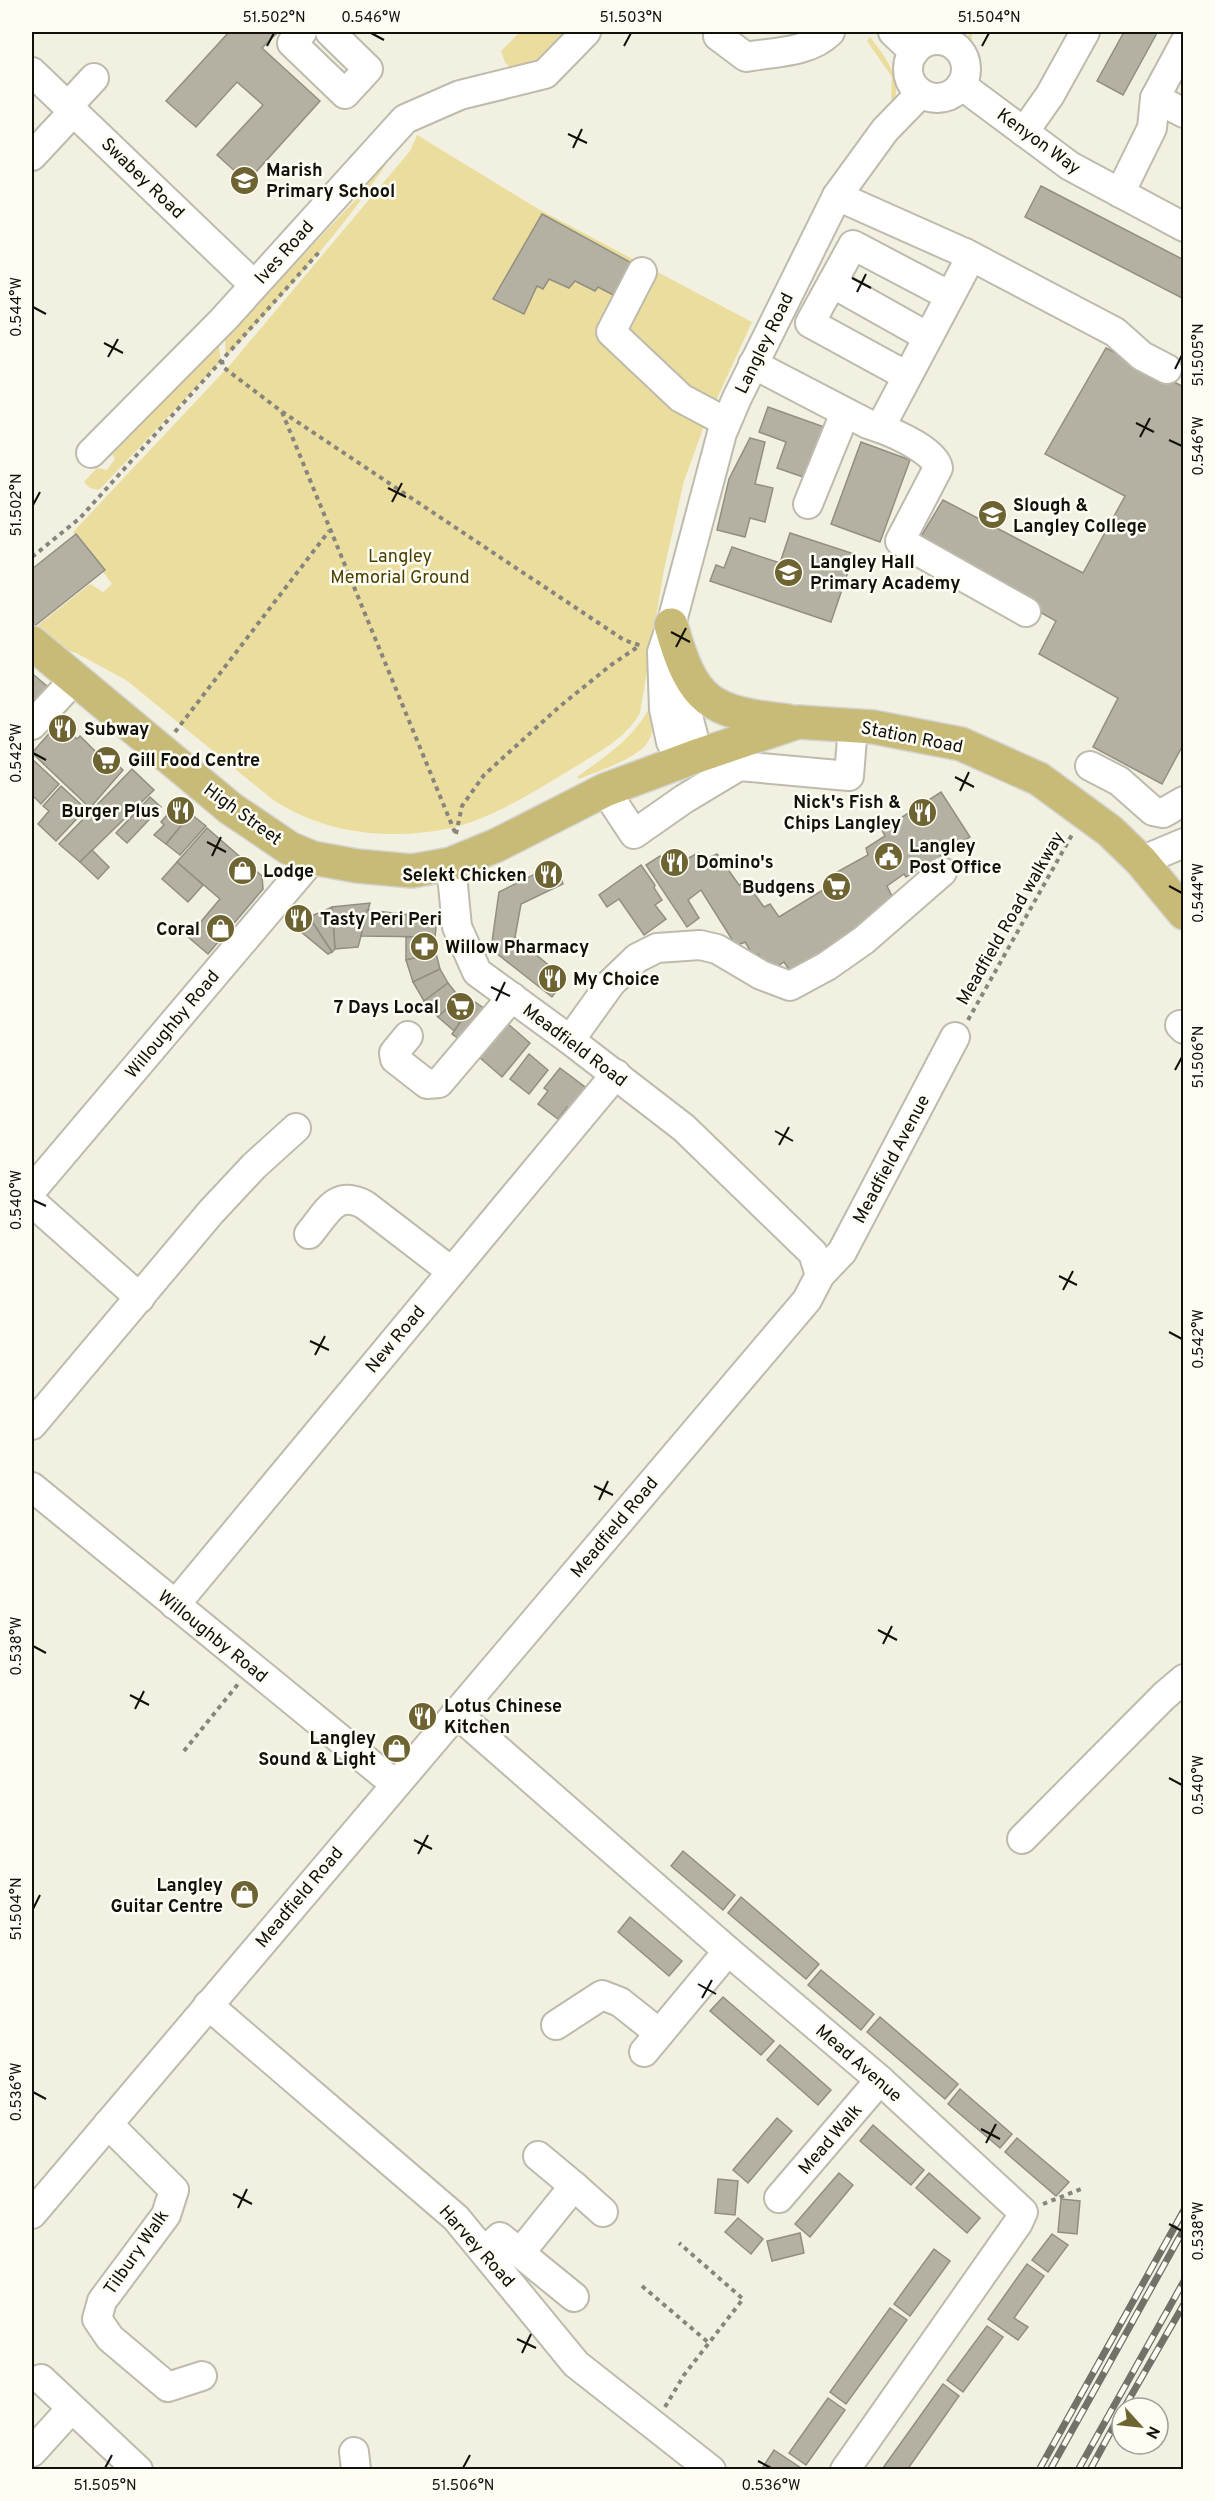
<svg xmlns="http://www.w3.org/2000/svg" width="1215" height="2501" font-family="Overpass,sans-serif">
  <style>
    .green { fill: #eadd9d }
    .building { fill: #b4b1a3; stroke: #918f81; stroke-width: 1.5 }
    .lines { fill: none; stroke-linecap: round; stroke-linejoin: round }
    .minor-casing { stroke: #bebbac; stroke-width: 32 }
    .major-casing { stroke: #d4d4d3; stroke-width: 36 }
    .path { stroke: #88867c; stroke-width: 4; stroke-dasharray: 4.5 4.5; stroke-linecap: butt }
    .minor { stroke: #fff; stroke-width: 28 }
    .major { stroke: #c8bb77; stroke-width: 33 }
    .rail-casing { stroke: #737269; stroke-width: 7 }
    .rail { stroke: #fefdf4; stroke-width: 4.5; stroke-dasharray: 14; stroke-linecap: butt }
    .ticks { fill: none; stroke: #11100b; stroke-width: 2 }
    .labels { text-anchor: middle; stroke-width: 5; stroke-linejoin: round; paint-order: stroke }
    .street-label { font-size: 18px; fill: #11100b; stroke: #fefdf4 }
    .poi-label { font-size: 18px; font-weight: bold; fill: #11100b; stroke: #fefdf4; text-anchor: start }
    .park-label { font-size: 18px; fill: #4b4002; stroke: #fefdf4 }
    .neatline { fill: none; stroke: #11100b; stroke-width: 2 }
    .ticks-label { font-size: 15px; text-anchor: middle; fill: #11100b }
  </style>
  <rect width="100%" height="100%" fill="#f2f0e1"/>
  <g class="green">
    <path d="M520,32h49l-23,25 -30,17 -11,-12 -4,-11z"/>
    <path d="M970,32h2l-2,51c-4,-18 -10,-34 0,-51z"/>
    <path d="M870,37c14,19 31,38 25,63l-4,-1 1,-22 -25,-36z"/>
    <path d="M417,135l123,75 212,112 -49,107 -19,52 -20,89 -24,143c-15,27 -45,41 -70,57 -35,21 -79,49 -119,58 -61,13 -127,6 -179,-29l-146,-119 -50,-27 -31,-11 -13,-12 58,-46 13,8 9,-8 -39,-52 157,-167 180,-214z"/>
    <path d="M390,158c-47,73 -106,135 -164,199l-2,-31 44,-42 6,2 88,-93 -1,-7z"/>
    <path d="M217,335l4,26 -122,129 -9,-2 -6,-6 13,-14 10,2 8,-11 -4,-7z"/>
    <path d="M650,707l5,9c-1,8 -2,17 -6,24 -9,18 -51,31 -70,39l-2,-2c31,-23 54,-36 73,-70z"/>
  </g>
  <g class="building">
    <path d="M229,32h49l-16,16 58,53 -73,81 -30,-27 46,-50 -26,-23 -41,45 -30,-26z"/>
    <path d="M1124,32l33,1 -34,62 -26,-14z"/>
    <path d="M1041,186l143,74v39l-159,-82z"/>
    <path d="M542,214l95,52 -18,32 -21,-11 -3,4 -20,-10 -6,7 -20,-9 -6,10 -6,-3 -13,28 -31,-15z"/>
    <path d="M1106,348l78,39v356l-22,41 -69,-37 25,-49 -79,-44 17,-33 -139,-78 26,-43 140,73 42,-77 -80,-42z"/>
    <path d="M768,407l56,20 -18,51 -29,-10 9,-26 -27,-10z"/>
    <path d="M750,438l15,4 -10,42 18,4 -8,34 -15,-4 -5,19 -28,-7 12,-51z"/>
    <path d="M861,442l49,18 -30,82 -49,-18z"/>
    <path d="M790,533l64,21 -23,68 -121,-41 6,-16 8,3 8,-21 48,16z"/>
    <path d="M76,534l29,36 -73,58v-59z"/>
    <path d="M34,675l14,12 -16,18v-27z"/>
    <path d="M59,722l18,17 3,-3 17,17 4,-4 22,21 -33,38 -58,-55z"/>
    <path d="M32,759l27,25 -18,20 -9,-9z"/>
    <path d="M132,769l22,21 -74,72 -21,-18z"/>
    <path d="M61,786l25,23 -30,32 -18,-17 11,-13 -6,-5z"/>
    <path d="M941,792l29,45 -64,40 -2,-3 -17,12 8,16 -103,72 -8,-12 -9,6 -10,-5 -7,-9 -4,3 -9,-15 -9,4 -35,-56 -13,10 11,18 -12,9 -41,-62 14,-9 4,6 15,-10 6,8 13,-7 6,7 13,-6 22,31 6,-4 19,26 6,-3 9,13 62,-38 -4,-7 31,-17 -2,-7 19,-12 -3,-6z"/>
    <path d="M150,797l11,10 -34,36 -11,-10z"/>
    <path d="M178,802l13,12 -25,30 -12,-9 10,-10 -3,-3z"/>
    <path d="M191,814l15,12 -26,29 -14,-11z"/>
    <path d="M207,828l55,48 1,13 -55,65 -20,-17 32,-38 -43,-37z"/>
    <path d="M92,850l17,17 -11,12 -18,-17z"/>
    <path d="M177,862l26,23 -15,17 -26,-23z"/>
    <path d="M555,864l8,20 -42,20 -6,33 50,42 -13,18 -61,-48 8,-57z"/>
    <path d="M641,865l14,20 -1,3 8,12 -7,5 11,14 -22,16 -25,-36 -12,8 -8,-12z"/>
    <path d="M370,903l-12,44 -23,2 -3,-42z"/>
    <path d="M332,907l3,42 -3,3 -23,-35z"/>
    <path d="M367,910l70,8 -2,19 -74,-1z"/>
    <path d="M309,917l23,35 -4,2 -34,-28z"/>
    <path d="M406,937h29l1,16 -30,7z"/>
    <path d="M436,953l4,16 -27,13 -7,-22z"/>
    <path d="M440,969l8,14 -24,18 -11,-19z"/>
    <path d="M448,983l11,14 -21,20 -14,-16z"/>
    <path d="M459,997l12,9 -17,25 -16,-14z"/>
    <path d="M475,1002l13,9 -23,32 -13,-9z"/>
    <path d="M507,1023l23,20 -28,34 -23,-20z"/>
    <path d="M529,1054l19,16 -19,24 -19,-15z"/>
    <path d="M560,1068l29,22 -17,21 -5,-4 -9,12 -20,-15 10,-13 -4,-3z"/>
    <path d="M683,1851l52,44 -12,15 -52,-44z"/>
    <path d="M741,1897l78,67 -13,15 -78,-66z"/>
    <path d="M630,1917l52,44 -13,15 -51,-44z"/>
    <path d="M821,1970l53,44 -13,16 -53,-45z"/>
    <path d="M723,1997l51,44 -13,14 -51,-44z"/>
    <path d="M880,2017l78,67 -13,15 -78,-67z"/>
    <path d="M780,2045l51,45 -13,15 -51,-45z"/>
    <path d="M960,2089l52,45 -12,14 -52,-44z"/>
    <path d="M777,2118l15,13 -44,52 -15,-13z"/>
    <path d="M873,2125l51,45 -13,15 -51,-44z"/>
    <path d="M1017,2138l52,44 -13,14 -51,-44z"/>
    <path d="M839,2173l14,12 -43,52 -15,-13z"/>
    <path d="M929,2173l51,45 -13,15 -51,-45z"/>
    <path d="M718,2179l20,2 -3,34 -20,-2z"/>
    <path d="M1061,2199l19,2 -3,33 -19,-2z"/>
    <path d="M738,2218l25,21 -12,15 -26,-22z"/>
    <path d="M800,2233l4,20 -32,8 -5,-20z"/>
    <path d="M1052,2234l16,11 -20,27 -16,-12z"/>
    <path d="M934,2249l16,12 -40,55 -16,-12z"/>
    <path d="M1027,2264l17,12 -30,42 14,9 -10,13 -30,-21z"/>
    <path d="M890,2308l17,12 -61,84 -16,-12z"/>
    <path d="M987,2326l16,11 -40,55 -16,-12z"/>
    <path d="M943,2384l16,12 -52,74h-22l-2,-2z"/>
    <path d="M828,2398l17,12 -39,55 -17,-12z"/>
    <path d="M774,2450l27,18 -1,2h-39z"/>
  </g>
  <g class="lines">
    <defs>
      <g id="minor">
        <path d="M302,32l-10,11 53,51 23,-25 -38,-37"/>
        <path d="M893,32l21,20"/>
        <path d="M718,36l28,21c28,-5 63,-4 84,-25"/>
        <circle cx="937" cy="69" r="29"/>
        <path d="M32,72l222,213"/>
        <path d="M961,85l109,81 114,61"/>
        <path d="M1155,98l29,15"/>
        <path d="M68,106l26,-28"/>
        <path d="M1024,132l26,-37 35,-63"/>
        <path d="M32,156l41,-44"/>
        <path d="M1120,193l32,-65 3,-30 29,-54"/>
        <path d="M965,253l150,79 27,24 25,13"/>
        <path d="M642,272l-31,60 70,66 45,24"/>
        <path d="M832,283l96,54"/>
        <path d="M753,364l115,60 12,4 85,-160 2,-10 -2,-5 -128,-57"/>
        <path d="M907,376l-97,-53 43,-78 97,51"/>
        <path d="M880,428c16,6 55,23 58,40l-38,73 126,71"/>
        <path d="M91,453l132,-133 182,-201 55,-24 85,-21 41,-42"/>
        <path d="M808,504l37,-91"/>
        <path d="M675,668l18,67 1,22"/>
        <path d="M32,725l42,-45"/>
        <path d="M694,757l-23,-15 -7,-33 -2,-57 9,-27 51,-192 15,-35 100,-202 48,-66 36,-37"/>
        <path d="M1090,766l29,15 34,30 10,2 21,-12"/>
        <path d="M605,790l29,44 50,-35 55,-33 110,10 4,-50"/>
        <path d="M1141,861l43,-18"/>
        <path d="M451,864l6,63 20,45 93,68 114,88 129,125 7,22"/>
        <path d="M1180,1025l4,4"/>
        <path d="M408,1036l-14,17 1,6 32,25 12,-1 73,-86"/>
        <path d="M570,1040l41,-57 26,-25 20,-10 43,-3 17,4 44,26 29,11 37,-20 37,-26 78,-68"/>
        <path d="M32,1190l281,-332"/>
        <path d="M32,1202l108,96"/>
        <path d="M309,1234c18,-21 26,-45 56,-29l86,66"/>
        <path d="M32,1425l179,-213 43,-46 42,-38"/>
        <path d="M32,1487l363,297"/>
        <path d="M175,1605l441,-531"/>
        <path d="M456,1713l272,238 152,129 143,132 -5,11 -173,247"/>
        <path d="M1022,1839l142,-143 20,-17"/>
        <path d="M208,2005l248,213 120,146 135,106"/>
        <path d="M556,2025l46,-30 18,7 39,31"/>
        <path d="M644,2052l84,-101"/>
        <path d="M108,2124l66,66 -8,25 -64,86 -5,18 13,19 58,49 34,-11"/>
        <path d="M574,2186l29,26"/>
        <path d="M779,2198l101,-118"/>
        <path d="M32,2214l775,-914 13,-25 22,-23 113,-215"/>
        <path d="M485,2251l15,-14 20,16 54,-67 -36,-30"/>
        <path d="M520,2253l54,44"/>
        <path d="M41,2379l97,91"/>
        <path d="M32,2452l39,-43"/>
        <path d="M354,2452l2,18"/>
      </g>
      <g id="major">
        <path d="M671,625c22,78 38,87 117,96"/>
        <path d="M32,643l198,165 59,40 24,10 44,8 55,5 39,-7 46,-19 108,-55 89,-33 104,-35 75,5 88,17 78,35 71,52 31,30 43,52"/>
      </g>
    </defs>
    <use href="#minor" class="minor-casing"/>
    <use href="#major" class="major-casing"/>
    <g class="path">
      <path d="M222,360l1,7 58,44 343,229 18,6"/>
      <path d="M282,412l174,423"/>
      <path d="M32,557l48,-39 240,-267"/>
      <path d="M175,732l154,-201"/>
      <path d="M456,834l6,-28 22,-31 75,-68 52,-42 28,-19"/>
      <path d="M968,1020l105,-187"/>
      <path d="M184,1751l54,-67"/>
      <path d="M1043,2204l38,-15"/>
      <path d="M642,2286l67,57"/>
      <path d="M665,2407l19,-32 59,-76 -64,-56"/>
    </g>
    <use href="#minor" class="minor"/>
    <use href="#major" class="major"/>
    <defs>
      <g id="rail">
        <path d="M1124,2408l60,-104"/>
        <path d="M1039,2470l145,-260"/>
        <path d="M1050,2470l134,-241"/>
        <path d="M1078,2470l106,-189"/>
        <path d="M1090,2470l32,-59"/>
      </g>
    </defs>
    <use href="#rail" class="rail-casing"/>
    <use href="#rail" class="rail"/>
  </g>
  <path class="ticks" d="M371,33l13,7M267,46l7,-13M624,46l7,-13M982,46l7,-13M568,134l19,9M573,148l9,-19M852,278l19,10M857,292l9,-18M33,307l13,7M104,343l19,10M108,357l10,-18M1175,369l7,-14M1136,423l18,9M1140,437l10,-19M1169,440l13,6M388,488l18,9M392,502l10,-19M33,505l7,-13M671,632l19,10M676,647l10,-19M33,753l13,7M955,777l19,10M960,791l9,-19M207,842l19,10M212,856l9,-19M1169,886l13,7M491,987l19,9M496,1001l9,-19M1175,1070l7,-13M775,1131l18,10M779,1145l10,-18M33,1200l13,6M1059,1276l18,9M1063,1290l10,-19M1169,1332l13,7M310,1341l19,9M315,1355l10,-19M594,1486l19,9M599,1500l9,-19M878,1630l19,10M883,1644l9,-18M33,1646l13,7M130,1695l19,10M135,1709l9,-18M1169,1778l13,7M414,1840l18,9M418,1854l10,-19M33,1909l7,-14M698,1984l18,10M702,1998l10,-18M33,2092l13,7M981,2129l19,10M986,2143l10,-19M233,2194l19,10M238,2208l9,-19M1169,2224l13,7M517,2339l19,9M522,2353l9,-19M758,2461l13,7M105,2468l7,-13M463,2468l7,-13"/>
  <defs>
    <symbol id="school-disc" viewBox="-11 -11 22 22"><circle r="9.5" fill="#6e6431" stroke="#fefdf4"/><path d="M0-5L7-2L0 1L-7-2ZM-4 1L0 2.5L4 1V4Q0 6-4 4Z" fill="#fff"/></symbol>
    <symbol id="university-disc" viewBox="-11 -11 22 22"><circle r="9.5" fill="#6e6431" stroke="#fefdf4"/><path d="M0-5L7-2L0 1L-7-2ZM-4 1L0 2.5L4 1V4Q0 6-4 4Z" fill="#fff"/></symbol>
    <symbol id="restaurant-disc" viewBox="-11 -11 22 22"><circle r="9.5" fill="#6e6431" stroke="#fefdf4"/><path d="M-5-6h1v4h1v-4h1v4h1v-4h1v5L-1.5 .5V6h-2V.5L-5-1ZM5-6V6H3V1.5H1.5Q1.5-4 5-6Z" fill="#fff"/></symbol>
    <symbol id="supermarket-disc" viewBox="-11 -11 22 22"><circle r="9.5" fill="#6e6431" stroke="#fefdf4"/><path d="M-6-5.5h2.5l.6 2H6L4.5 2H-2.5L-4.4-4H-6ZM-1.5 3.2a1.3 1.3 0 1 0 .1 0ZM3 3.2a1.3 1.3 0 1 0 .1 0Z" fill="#fff"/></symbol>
    <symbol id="civic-disc" viewBox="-11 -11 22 22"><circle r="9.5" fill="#6e6431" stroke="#fefdf4"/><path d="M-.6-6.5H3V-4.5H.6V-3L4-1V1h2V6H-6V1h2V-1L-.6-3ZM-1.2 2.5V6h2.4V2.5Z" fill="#fff"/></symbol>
    <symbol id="shop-disc" viewBox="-11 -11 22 22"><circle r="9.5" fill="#6e6431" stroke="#fefdf4"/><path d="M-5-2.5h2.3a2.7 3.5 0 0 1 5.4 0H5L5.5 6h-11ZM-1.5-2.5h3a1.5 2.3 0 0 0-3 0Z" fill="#fff"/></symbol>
    <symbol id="pharmacy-disc" viewBox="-11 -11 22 22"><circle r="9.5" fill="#6e6431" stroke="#fefdf4"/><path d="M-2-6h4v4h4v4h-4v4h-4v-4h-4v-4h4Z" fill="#fff"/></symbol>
  </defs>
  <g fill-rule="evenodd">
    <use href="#school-disc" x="228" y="164" width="33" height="33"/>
    <use href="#university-disc" x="976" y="498" width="33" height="33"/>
    <use href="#school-disc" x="772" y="556" width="33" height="33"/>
    <use href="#restaurant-disc" x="46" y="712" width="33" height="33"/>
    <use href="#supermarket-disc" x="90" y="744" width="33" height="33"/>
    <use href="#restaurant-disc" x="164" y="794" width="33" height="33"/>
    <use href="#restaurant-disc" x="906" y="796" width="33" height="33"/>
    <use href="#civic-disc" x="872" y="840" width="33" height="33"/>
    <use href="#restaurant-disc" x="658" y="846" width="33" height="33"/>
    <use href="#shop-disc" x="226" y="854" width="33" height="33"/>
    <use href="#restaurant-disc" x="532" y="858" width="33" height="33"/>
    <use href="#supermarket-disc" x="820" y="870" width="33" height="33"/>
    <use href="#restaurant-disc" x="282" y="902" width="33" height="33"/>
    <use href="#shop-disc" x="204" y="912" width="33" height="33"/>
    <use href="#pharmacy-disc" x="408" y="930" width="33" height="33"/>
    <use href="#restaurant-disc" x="536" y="962" width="33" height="33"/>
    <use href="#supermarket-disc" x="444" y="990" width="33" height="33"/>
    <use href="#restaurant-disc" x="406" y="1700" width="33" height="33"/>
    <use href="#shop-disc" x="380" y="1732" width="33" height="33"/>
    <use href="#shop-disc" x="228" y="1878" width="33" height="33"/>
  </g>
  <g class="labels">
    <g class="street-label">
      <text transform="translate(1039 141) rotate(36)" y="6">Kenyon Way</text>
      <text transform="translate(143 178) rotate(44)" y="6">Swabey Road</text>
      <text transform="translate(284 252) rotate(-48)" y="6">Ives Road</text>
      <text transform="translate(764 343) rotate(-64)" y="6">Langley Road</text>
      <text transform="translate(912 737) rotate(11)" y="6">Station Road</text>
      <text transform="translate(243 814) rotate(36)" y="6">High Street</text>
      <text transform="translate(1010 918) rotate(-60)" y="6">Meadfield Road walkway</text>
      <text transform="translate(172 1024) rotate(-50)" y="6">Willoughby Road</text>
      <text transform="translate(575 1045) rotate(37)" y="6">Meadfield Road</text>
      <text transform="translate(891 1159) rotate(-62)" y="6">Meadfield Avenue</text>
      <text transform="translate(395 1339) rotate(-50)" y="6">New Road</text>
      <text transform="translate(614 1527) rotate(-50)" y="6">Meadfield Road</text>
      <text transform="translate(213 1636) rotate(39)" y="6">Willoughby Road</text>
      <text transform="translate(299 1897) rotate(-50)" y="6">Meadfield Road</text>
      <text transform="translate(859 2063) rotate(41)" y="6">Mead Avenue</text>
      <text transform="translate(830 2139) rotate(-49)" y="6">Mead Walk</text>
      <text transform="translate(477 2246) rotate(48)" y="6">Harvey Road</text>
      <text transform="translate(136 2252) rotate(-55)" y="6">Tilbury Walk</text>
    </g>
    <g class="poi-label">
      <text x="266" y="176">Marish<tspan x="266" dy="21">Primary School</tspan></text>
      <text x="1013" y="511">Slough &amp;<tspan x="1013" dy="21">Langley College</tspan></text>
      <text x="810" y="568">Langley Hall<tspan x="810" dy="21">Primary Academy</tspan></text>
      <text x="84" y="735">Subway</text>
      <text x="128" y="766">Gill Food Centre</text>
      <text x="901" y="808" text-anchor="end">Nick's Fish &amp;<tspan x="901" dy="21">Chips Langley</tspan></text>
      <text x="160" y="817" text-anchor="end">Burger Plus</text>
      <text x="909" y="852">Langley<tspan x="909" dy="21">Post Office</tspan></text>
      <text x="696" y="868">Domino's</text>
      <text x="263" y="877">Lodge</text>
      <text x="527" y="881" text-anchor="end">Selekt Chicken</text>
      <text x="815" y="893" text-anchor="end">Budgens</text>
      <text x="320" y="925">Tasty Peri Peri</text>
      <text x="200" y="935" text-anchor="end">Coral</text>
      <text x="445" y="953">Willow Pharmacy</text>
      <text x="573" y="985">My Choice</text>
      <text x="439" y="1013" text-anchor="end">7 Days Local</text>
      <text x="444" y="1712">Lotus Chinese<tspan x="444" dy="21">Kitchen</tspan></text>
      <text x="376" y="1744" text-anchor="end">Langley<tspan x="376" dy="21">Sound &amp; Light</tspan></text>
      <text x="223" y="1891" text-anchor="end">Langley<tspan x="223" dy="21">Guitar Centre</tspan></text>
    </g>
    <g class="park-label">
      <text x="400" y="562">Langley<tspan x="400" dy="21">Memorial Ground</tspan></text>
    </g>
  </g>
  <rect width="1215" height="2501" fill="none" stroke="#fefdf4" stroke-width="66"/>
  <g transform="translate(1140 2426) rotate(117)"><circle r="28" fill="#fefdf4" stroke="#9f9e97" stroke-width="1.5"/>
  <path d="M0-4.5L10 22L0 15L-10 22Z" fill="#6e6431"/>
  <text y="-9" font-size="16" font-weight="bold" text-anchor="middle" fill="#11100b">N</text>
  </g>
  <rect x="33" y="33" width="1149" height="2435" class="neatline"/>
  <g class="ticks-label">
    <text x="274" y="22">51.502°N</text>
    <text x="371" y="22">0.546°W</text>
    <text x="631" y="22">51.503°N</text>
    <text x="989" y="22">51.504°N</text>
    <text transform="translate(16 307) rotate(-90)" y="5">0.544°W</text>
    <text transform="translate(1198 355) rotate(-90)" y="5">51.505°N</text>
    <text transform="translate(1198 446) rotate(-90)" y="5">0.546°W</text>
    <text transform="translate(16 505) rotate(-90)" y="5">51.502°N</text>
    <text transform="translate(16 753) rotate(-90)" y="5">0.542°W</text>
    <text transform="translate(1198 893) rotate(-90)" y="5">0.544°W</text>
    <text transform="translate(1198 1057) rotate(-90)" y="5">51.506°N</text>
    <text transform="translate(16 1200) rotate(-90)" y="5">0.540°W</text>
    <text transform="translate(1198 1339) rotate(-90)" y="5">0.542°W</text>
    <text transform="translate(16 1646) rotate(-90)" y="5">0.538°W</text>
    <text transform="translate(1198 1785) rotate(-90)" y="5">0.540°W</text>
    <text transform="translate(16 1909) rotate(-90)" y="5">51.504°N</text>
    <text transform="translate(16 2092) rotate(-90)" y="5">0.536°W</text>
    <text transform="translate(1198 2231) rotate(-90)" y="5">0.538°W</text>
    <text x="105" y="2490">51.505°N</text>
    <text x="463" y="2490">51.506°N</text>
    <text x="771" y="2490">0.536°W</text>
  </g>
</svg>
